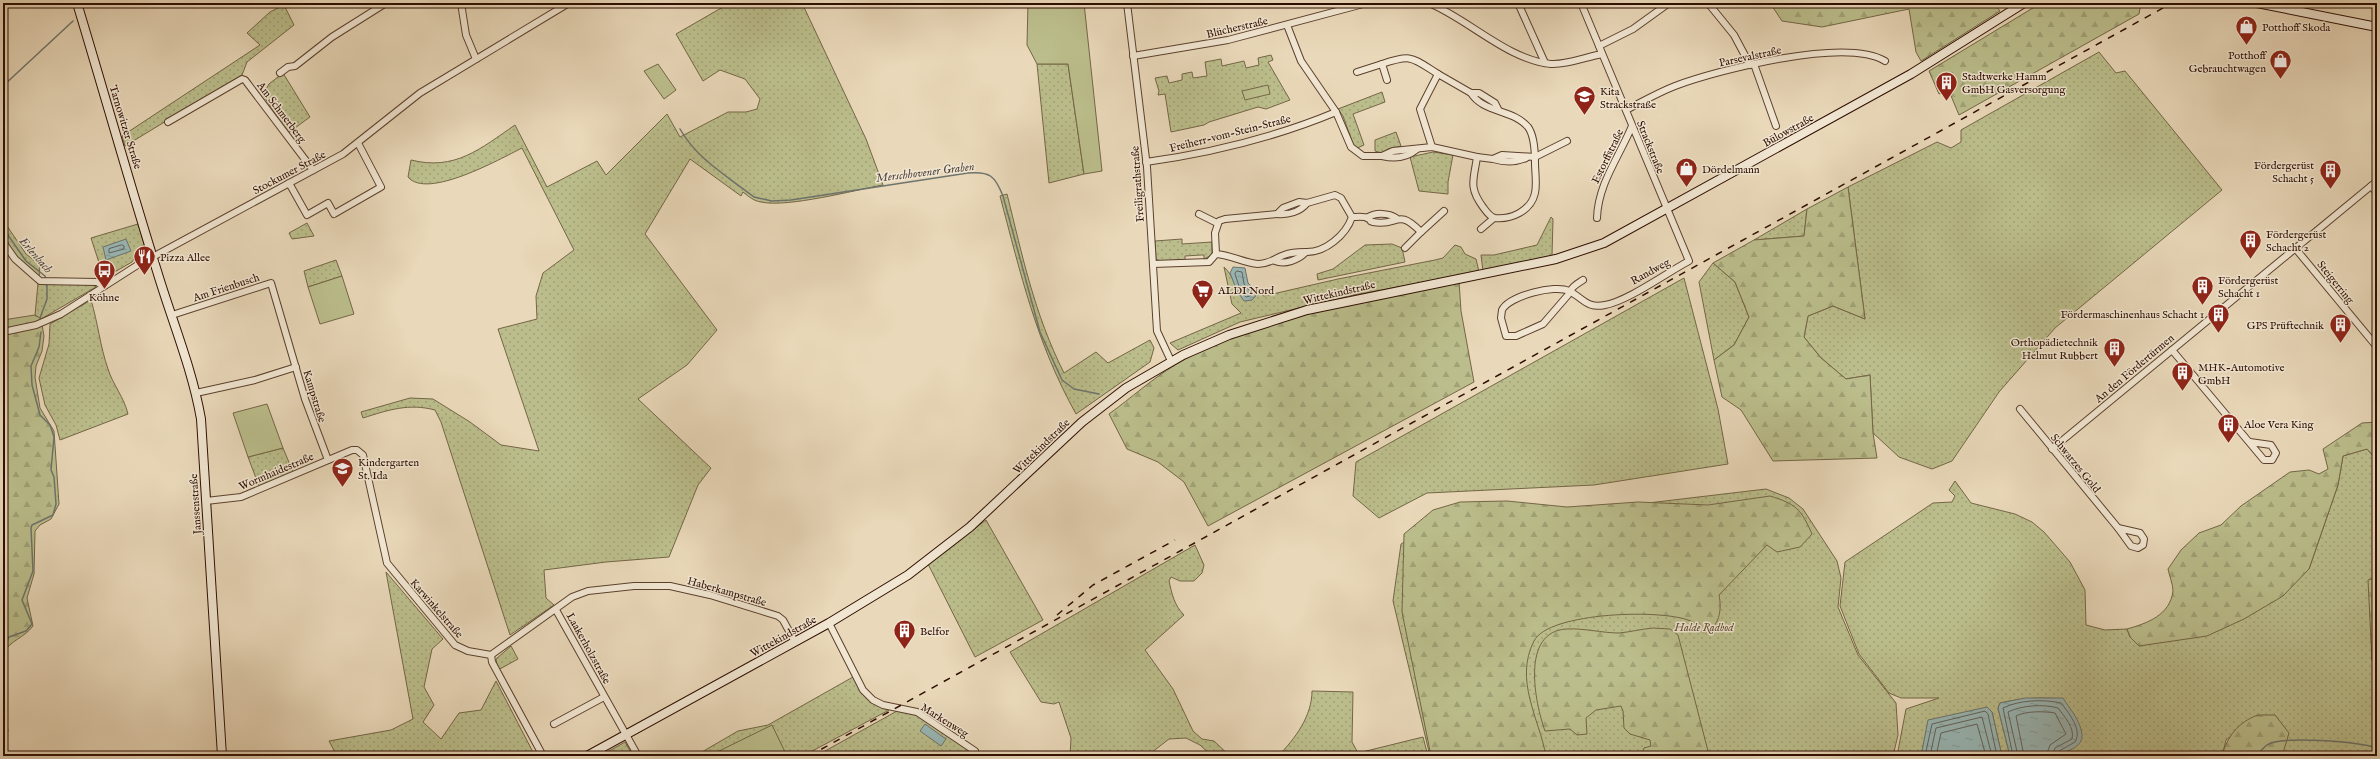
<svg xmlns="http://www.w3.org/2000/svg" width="2380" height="759" font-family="'IM FELL English',serif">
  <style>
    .grass { fill: url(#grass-dots); stroke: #746646 }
    .forest { fill: url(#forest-firs); stroke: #746646 }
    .garden { fill: #bbbe8c; stroke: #746646 }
    .water { fill: url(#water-ripples); stroke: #6e746e }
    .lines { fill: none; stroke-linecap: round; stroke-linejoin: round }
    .shore { stroke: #63625c; stroke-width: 1 }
    .stream { stroke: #6e746e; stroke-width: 1.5 }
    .minor-casing { stroke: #5c402e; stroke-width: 8 }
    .secondary-casing { stroke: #2d0d00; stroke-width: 10 }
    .minor { stroke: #f1e6d2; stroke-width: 6 }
    .secondary { stroke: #f1e6d2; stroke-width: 8 }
    .rail { stroke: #2d0d00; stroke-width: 1.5; stroke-dasharray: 7 7; stroke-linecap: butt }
    .labels { text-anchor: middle; stroke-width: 3; stroke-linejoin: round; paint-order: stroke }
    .street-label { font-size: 11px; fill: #2d0d00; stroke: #f1e6d2 }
    .poi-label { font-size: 11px; fill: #2d0d00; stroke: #f1e6d2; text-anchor: start }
    .park-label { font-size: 11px; font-style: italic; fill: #5f4b31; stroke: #f1e6d2 }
    .water-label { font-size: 12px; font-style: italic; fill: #534940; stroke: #f1e6d2 }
  </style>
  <defs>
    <pattern id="grass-dots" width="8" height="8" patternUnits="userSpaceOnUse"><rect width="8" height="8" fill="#bbbe8c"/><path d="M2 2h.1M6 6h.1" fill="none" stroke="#a1a277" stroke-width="1.8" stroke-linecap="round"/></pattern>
    <pattern id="forest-firs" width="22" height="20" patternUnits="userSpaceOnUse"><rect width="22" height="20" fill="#bbbe8c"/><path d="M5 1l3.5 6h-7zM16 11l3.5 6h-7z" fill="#a1a277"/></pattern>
    <pattern id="water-ripples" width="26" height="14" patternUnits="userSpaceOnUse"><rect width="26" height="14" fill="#99b8b7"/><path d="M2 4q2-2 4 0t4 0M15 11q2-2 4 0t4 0" fill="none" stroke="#849d9c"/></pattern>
  </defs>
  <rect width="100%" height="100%" fill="#e9d8b9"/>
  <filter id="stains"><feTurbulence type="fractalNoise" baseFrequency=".005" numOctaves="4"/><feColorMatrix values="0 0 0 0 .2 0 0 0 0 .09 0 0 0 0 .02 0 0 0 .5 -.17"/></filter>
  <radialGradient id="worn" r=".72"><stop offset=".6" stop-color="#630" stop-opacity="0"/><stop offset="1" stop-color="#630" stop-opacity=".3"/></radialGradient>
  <g class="grass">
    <path d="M730,3h72l64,136 17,46c-28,5 -96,23 -122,17 -7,-1 -12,-5 -18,-10l-2,4 -51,-37 -45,75 72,96 -30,35 -49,34 73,69 -13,17 -29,72 -63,5 -62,8 2,28 8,7 -44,30 -69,-213 -6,-12c-26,-7 -47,0 -72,8l-2,-6 49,-14 23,1 37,23 31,23 38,6 -41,-122 39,-10 -1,-23 7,-23 31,-23 -52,-102c-22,11 -95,52 -114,29l3,-17c44,11 69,-11 104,-35l32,62 50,-26 9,14 61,-61 13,23 48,-25h18l11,-3 3,-10 -15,-20 -25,-9 -17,11 -27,-47z"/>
    <path d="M284,5l10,20 -47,37 -5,13 -117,71 -3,-10 138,-91 -13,-12 23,-21z"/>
    <path d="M2099,52l17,21 9,-2 97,119 -167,138 -56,64 -47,69 -20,8 -33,-12 -26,-24 -3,-58 -24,4 -25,-21 -17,-21 4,-21 25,-10 32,13 -17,-132 89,-45 14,6 10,-6v-12z"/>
    <path d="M1271,55l2,5 -5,2 22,38 -24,9 -8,-2 -49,15 -5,3 -33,7 -6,-38 -7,1 1,-4 -4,-13 12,-2 2,7 13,-3v-6l10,-2 1,6 14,-2 -2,-14 16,-3 1,7 22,-5 2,7 13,-3 -1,-7z"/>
    <path d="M1037,64h31l16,110 -35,9z"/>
    <path d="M283,73l27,44 -22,16 -25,-38 6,-11z"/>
    <path d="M1382,92l3,10 -32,12 11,31 -9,4 -12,-33 -5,-7z"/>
    <path d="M1396,132l5,14 -13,3 -6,4 -7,-2v-11z"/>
    <path d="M1433,152l20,3 -5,27v12l-29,-3 -9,-34z"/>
    <path d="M1007,194c16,64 27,119 57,179l32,-21 12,11 42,-23 4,8 -4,14 -74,52c-40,-72 -55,-139 -76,-218z"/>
    <path d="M1807,209l-3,27 -50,4z"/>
    <path d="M1551,217l2,2 -1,37 -69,15 -2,-16h13l43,-10z"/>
    <path d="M3,220l23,34 14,11 -1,12 -23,-21 -11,-15z"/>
    <path d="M307,223l7,13 -22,3 -3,-6z"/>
    <path d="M138,224l6,20 -12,18 -28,16 -13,-40z"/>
    <path d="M1182,239v5l30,-2v13l-8,4v-4h-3l-16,1v4l-25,1 -4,-2 -1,-18z"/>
    <path d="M1392,244l10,4 3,14 -87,18 -1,-6 16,-5 32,-24z"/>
    <path d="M1455,245l6,2 4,7 11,5 3,13 -125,23 -114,27 -62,28 -8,-7 71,-30 -9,-9 -8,-37c10,9 12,23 20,33h8l6,-7 6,3 74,-17 97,-19 8,-2z"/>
    <path d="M336,260l6,16 -34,11 -4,-16z"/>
    <path d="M1713,263l22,19 14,35 -15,28 -20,15 -15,-78z"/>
    <path d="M1684,278l34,131 10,55 -134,21 -167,8 -48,25 -26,-22 3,-34z"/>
    <path d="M38,283l55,1 3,3 -55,32 -6,-4z"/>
    <path d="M91,300c7,23 9,46 17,69 5,16 16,28 20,45l-68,26 -4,-15 -11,-20 -6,-27 10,-34 1,-20z"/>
    <path d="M283,448l10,24 -34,14 -11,-29z"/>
    <path d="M2367,449l10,11v117l-8,3 3,80 5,15v81h-99l5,-3 -25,-38 -32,25 -4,16h-166l7,-2v-55c-22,-2 -41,-1 -63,4l-2,5 12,48h-8l-10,-44 -63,8 -8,36h-24l9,-47 33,-11h-38l-12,-5 -30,-39 -19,-48 5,-44 88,-59 19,-1 3,-6 -6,-6 6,-9 16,22 44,11 17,8 12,10 26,30 15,28 1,35 19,5 22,-1 3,8 9,9 32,-6 138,-71 29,-84 5,-29z"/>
    <path d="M1766,489l23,9 14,11 34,52 4,17 -3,29 20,48 38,48 2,32 -5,21h-463l-37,-155 8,-57 28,-17 25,-1z"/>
    <path d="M986,520l57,100 -68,37 -47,-93z"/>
    <path d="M1195,545l9,20 -2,8 -8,8h-14l-9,-4 -2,4c3,13 5,24 15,34l-39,35 28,39 20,42 9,8 12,2 16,15h-18l-12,-11 -14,-7 -17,1 -22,17h-77l1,-18 -12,-36 -5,2 -13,-2 -31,-50z"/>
    <path d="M386,572l57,67 -11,10 -8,38 10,18 -11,17 18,17 18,-26 22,-3 15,-29 39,75h-73l-2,-3 -8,3h-115l-8,-15 62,-11 22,-11z"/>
    <path d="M511,646l7,13 -20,11 -2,-11z"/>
    <path d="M853,677c9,15 19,27 36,33l-86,46h-108l43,-25 30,-6z"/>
    <path d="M1312,691l41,1 -1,50 6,11 65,-16 5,19h-150c17,-17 34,-40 34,-65z"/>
    <path d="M897,711l21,4 60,41h-162z"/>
    <path d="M625,742l8,14h-33z"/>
  </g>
  <g class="forest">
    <path d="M1770,3h230l-3,4 3,4 -79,50 -5,-9 -7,-43 -87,18 -40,-6z"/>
    <path d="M2041,3h100l-2,11 -180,101 -10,-24 -10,3 -10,-23z"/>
    <path d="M1848,187l17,132 -32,-13 -25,10 -4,21 17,21 25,21 24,-4 3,58 4,25 -104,3 -32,-51 -19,-13 -8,-37 20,-15 15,-28 -14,-35 -22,-19 41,-23 50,-4 3,-27z"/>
    <path d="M1459,281l2,30 13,71 -266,144 -24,-44 -26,-20 -31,-13 -18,-35c22,-16 43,-35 66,-49 85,-51 189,-64 284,-84z"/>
    <path d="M35,315l6,4 3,17 -2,15 -6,15 -1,11 5,31 14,23 5,73 -8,15 -11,6 -5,6 -1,43 -7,24 6,28c-9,12 -22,14 -30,27v-333z"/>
    <path d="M2377,422v38l-10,-11 -24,7 -5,29 -29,84 -26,27 -39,23 -37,17 -68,10 -9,-9 -3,-8c21,-6 43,-14 46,-38 0,-7 -4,-16 -5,-22l13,-19 18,-17 22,-8 20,-19 49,-34 19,-2 10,4 9,-5 -5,-20 39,-26z"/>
    <path d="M1770,496c26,8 31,13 42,38l-12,13 -23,5 -10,-7 -48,50c3,14 1,33 -16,38 -3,-4 -6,-9 -10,-11 -27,-14 -145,-10 -159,19 -20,39 5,77 12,115h-115l-29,-144 2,-78 29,-24 27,-8 47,-1 60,6 71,-5 70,3z"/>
    <path d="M2377,577v98l-5,-15 -4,-80z"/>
    <path d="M1653,628l17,1 8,6 30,116 -2,5h-65l3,-8 7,-2 -1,-6 -20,-6 -6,-6 -1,-17 -2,-5 -25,4 -10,8 1,16 -10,1 -7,-6 -25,2c-10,-28 -25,-100 22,-102 17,-1 35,4 52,4 11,-1 23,-4 34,-5z"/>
    <path d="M3,698l5,33 -5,8z"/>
    <path d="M2258,715h17l14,18 -6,20 -5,3h-56c5,-19 16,-34 36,-41z"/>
  </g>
  <g class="garden">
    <path d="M1028,3h56l18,168 -18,3 -16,-110h-31l-10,-19z"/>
    <path d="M658,64l18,26 -12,9 -20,-28z"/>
    <path d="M1268,85l2,9 -25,6 -3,-9z"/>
    <path d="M342,276l12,38 -34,10 -12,-37z"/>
    <path d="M267,404l16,44 -35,9 -15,-44z"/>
    <path d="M772,725l13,27 -8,4h-63l-1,-2z"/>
  </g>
  <g class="water">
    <path d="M126,239l5,12 -25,9 -3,-13z"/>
    <path d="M1233,267l12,1 3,15 10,10 -6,7 -8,1 -7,-10 -7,-18z"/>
    <path d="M2025,698h38c7,11 17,22 19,36 3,25 -57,22 -72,22l-12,-48 2,-5z"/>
    <path d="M1987,707l5,5 10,44h-81l7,-36z"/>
    <path d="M925,724l21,15 -5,7 -21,-15z"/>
  </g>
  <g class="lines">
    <g class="shore">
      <path d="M122,245l2,1v3l-15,4v-4z"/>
      <path d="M1237,271l5,1 2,12 8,9 -2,3 -4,1 -6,-8 -5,-15z"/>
      <path d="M1925,756l7,-32 53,-13 3,3 9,42"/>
      <path d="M1930,756l6,-28 46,-11 10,39"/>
      <path d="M1936,756l5,-23 36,-9 9,32"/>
      <path d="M2013,756l-10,-48c16,-8 40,-9 58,-5 7,9 22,27 14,39l-16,9 -2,5"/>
      <path d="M2018,756l-10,-44c14,-7 36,-8 50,-4 6,8 17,20 14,31l-17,9 -3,8"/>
      <path d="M2024,756l-8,-40c10,-5 27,-5 39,-3l11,21 -16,11 -4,11"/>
    </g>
    <g class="stream">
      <path d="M3,86l70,-65"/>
      <path d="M680,129c17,30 47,47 74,68l18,4 19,-1 177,-27c22,-2 27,3 35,23l37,136 22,48 12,9 25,5"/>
      <path d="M3,228l23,33 19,15 1,3"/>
      <path d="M40,318l7,-19v-16"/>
      <path d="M3,648l6,-11 17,-6 6,-7 -10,-24 11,-29 -2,-43 1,-3 21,-10 3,-11 -2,-27 -3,-7 3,-33 -4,-12 -10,-10 -8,-30 -1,-19 8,-19 2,-15"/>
      <path d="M2256,756c3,-3 7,-8 11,-11 15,-10 92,-3 110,3"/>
    </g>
    <defs>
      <g id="minor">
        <path d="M461,3l5,32 10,24"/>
        <path d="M1127,3l20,164 10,164 14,30"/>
        <path d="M1429,3c39,16 79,57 122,61 16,1 35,-7 51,-10"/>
        <path d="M1518,3l27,60"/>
        <path d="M1581,3l108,258c-23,12 -61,40 -84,44 -18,4 -22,-7 -36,-14 -14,-7 -60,5 -67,19l-1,8 5,18h10l27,-12 25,-29c3,-8 9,-11 15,-15"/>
        <path d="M1708,3l26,32 16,30"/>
        <path d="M1599,46l34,-17 36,-26"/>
        <path d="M1133,56l95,-16 139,-37"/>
        <path d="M1754,64l22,62"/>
        <path d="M1357,72l25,-8"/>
        <path d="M280,73l8,-6 7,-1 37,-29 54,-34"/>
        <path d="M1387,80l-5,-16c30,-10 29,-7 56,10"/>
        <path d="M1626,110c16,-8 31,-17 49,-24 43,-16 170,-49 210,-25"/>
        <path d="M1336,112l15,35 12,9h19l11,-5 39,-4 45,10c-3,22 -9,30 6,50 3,4 6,9 11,11 17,2 37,-7 41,-25 2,-9 0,-21 0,-30 0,-11 -1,-28 -7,-36 -15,-18 -45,-14 -57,-34"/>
        <path d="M168,122l74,-43 3,1 68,90"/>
        <path d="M1432,147l-12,-38 18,-35 33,19h8l16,10 3,6"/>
        <path d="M1382,156c12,3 24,2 34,-6"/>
        <path d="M1477,157l16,2 9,-4 33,2 32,-16"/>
        <path d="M1493,159c11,3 22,4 33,-1"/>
        <path d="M1146,162c65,-9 130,-25 190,-50l-35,-51 -14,-36"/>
        <path d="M289,183l18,32 21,-12 6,11 47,-27 -23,-44"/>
        <path d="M2371,186l6,7"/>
        <path d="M1199,214l18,9"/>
        <path d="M1277,214c11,1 23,-2 30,-11"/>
        <path d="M1352,217c5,0 12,-1 16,1 4,2 0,3 5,4 26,5 23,-15 48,10l23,-21"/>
        <path d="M1367,218c8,-6 22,-5 29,0"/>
        <path d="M1597,218c1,-34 22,-61 35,-92"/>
        <path d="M1481,229l13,-11"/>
        <path d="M3,242l12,17 25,22 57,1 6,4"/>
        <path d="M1405,248l16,-16"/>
        <path d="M2295,248l82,99"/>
        <path d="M1275,261c10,4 23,-1 30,-8"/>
        <path d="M1153,264l56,-2 7,-8c15,1 28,9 42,10 12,0 17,-6 26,-9 8,-3 13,-3 21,-3 20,1 41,-17 47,-35l-11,-19 -6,-3 -28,8 -8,-1 -16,6 -6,6 -52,5 -6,2 -4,12 1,21"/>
        <path d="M172,315l99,-32 34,116 23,61"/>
        <path d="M3,332l33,-7 25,-11 75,-48 207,-112 77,-61 149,-90"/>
        <path d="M2172,350l92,110h8l4,-7 -5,-8 -21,-3"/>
        <path d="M196,393l59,-13 41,-13"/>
        <path d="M2020,409l98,119"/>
        <path d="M2052,449l325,-268"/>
        <path d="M206,501l35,-4 111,-47h5l6,5 24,108 68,82 13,6 23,4"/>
        <path d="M2118,528l22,5 4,6 -1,6 -5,3 -7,-2z"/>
        <path d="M556,610l82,146"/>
        <path d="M829,623l34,67 10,10 10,5 34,7 58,39"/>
        <path d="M491,655l81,-58 16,-6 46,-5h36l40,9 68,21 5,4 12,22"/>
        <path d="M491,655l1,7 51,94"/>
        <path d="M554,724l50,-27"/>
      </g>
      <g id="secondary">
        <path d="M77,3c27,89 52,179 80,268 15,50 35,97 44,148l21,337"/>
        <path d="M2257,3l120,24"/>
        <path d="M587,756l242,-133 79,-48 62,-48 112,-105 44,-34 57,-33 46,-20 78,-25 249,-51 48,-16 307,-169 113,-71"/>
      </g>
    </defs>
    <use href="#minor" class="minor-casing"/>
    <use href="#secondary" class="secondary-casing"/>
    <use href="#minor" class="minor"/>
    <use href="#secondary" class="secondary"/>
    <g class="rail">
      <path d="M1057,615l36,-30 82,-45"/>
      <path d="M809,756l1363,-753"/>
    </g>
  </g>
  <defs>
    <symbol id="shop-pin" viewBox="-11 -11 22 30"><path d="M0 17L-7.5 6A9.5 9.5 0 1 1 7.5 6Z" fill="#8f2418" stroke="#f1e6d2"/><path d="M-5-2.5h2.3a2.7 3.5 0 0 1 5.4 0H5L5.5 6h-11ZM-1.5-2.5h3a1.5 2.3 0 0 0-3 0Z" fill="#fff"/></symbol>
    <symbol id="building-pin" viewBox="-11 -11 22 30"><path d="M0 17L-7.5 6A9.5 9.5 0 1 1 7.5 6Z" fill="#8f2418" stroke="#f1e6d2"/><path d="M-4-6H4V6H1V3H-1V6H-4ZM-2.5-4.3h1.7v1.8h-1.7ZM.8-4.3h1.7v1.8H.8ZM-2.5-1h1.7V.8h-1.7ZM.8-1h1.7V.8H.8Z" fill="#fff"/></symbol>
    <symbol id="school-pin" viewBox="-11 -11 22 30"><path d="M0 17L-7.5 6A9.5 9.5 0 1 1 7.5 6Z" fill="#8f2418" stroke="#f1e6d2"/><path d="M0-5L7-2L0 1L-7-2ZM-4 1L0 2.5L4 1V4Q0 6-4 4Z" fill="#fff"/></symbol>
    <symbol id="restaurant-pin" viewBox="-11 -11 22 30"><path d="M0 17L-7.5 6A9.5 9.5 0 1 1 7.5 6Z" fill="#8f2418" stroke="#f1e6d2"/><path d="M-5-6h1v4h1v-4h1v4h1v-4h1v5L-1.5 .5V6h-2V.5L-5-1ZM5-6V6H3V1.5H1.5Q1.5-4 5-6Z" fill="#fff"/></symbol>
    <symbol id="bus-pin" viewBox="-11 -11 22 30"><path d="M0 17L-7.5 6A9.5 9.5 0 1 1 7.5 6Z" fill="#8f2418" stroke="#f1e6d2"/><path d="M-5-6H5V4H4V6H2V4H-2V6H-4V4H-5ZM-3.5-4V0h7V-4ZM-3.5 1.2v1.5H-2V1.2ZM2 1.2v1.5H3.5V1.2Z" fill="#fff"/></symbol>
    <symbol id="supermarket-pin" viewBox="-11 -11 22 30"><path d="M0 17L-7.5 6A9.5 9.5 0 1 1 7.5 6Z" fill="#8f2418" stroke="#f1e6d2"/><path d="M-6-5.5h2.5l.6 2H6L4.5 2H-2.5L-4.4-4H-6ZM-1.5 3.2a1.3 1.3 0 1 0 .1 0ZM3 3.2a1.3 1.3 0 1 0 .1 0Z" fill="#fff"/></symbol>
  </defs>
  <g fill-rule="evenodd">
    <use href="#shop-pin" x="2234" y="14" width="25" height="34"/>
    <use href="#shop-pin" x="2268" y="48" width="25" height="34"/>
    <use href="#building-pin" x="1934" y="70" width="25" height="34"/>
    <use href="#school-pin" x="1572" y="84" width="25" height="34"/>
    <use href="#shop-pin" x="1674" y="156" width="25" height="34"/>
    <use href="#building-pin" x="2318" y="158" width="25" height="34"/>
    <use href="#building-pin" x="2238" y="228" width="25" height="34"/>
    <use href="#restaurant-pin" x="132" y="244" width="25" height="34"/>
    <use href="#bus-pin" x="92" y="258" width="25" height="34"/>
    <use href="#building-pin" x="2190" y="274" width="25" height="34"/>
    <use href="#supermarket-pin" x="1190" y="278" width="25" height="34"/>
    <use href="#building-pin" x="2206" y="302" width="25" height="34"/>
    <use href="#building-pin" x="2328" y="312" width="25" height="34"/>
    <use href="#building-pin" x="2102" y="336" width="25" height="34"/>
    <use href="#building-pin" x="2170" y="360" width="25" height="34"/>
    <use href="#building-pin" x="2216" y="412" width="25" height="34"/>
    <use href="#school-pin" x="330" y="456" width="25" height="34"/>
    <use href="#building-pin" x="892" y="618" width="25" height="34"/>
  </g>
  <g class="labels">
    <g class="street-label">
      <text transform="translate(1237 27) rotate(-13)" y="4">Blücherstraße</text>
      <text transform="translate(1750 56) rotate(-12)" y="4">Parsevalstraße</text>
      <text transform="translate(282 112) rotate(53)" y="4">Am Schmerberg</text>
      <text transform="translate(126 127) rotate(73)" y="4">Tarnowitzer Straße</text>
      <text transform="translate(1788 130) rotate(-29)" y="4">Bülowstraße</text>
      <text transform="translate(1230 133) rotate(-14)" y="4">Freiherr-vom-Stein-Straße</text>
      <text transform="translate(1651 147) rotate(68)" y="4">Strackstraße</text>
      <text transform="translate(1607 156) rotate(-64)" y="4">Estorffstraße</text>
      <text transform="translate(289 172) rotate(-28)" y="4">Stockumer Straße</text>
      <text transform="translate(1137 184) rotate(-94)" y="4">Freiligrathstraße</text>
      <text transform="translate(1650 271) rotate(-29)" y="4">Randweg</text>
      <text transform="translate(2336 282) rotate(51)" y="4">Steigerring</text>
      <text transform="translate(226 287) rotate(-18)" y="4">Am Frienbusch</text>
      <text transform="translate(1339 292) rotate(-13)" y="4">Wittekindstraße</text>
      <text transform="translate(2134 368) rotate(-40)" y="4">An den Fördertürmen</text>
      <text transform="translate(315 396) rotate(73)" y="4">Kampstraße</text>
      <text transform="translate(1041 446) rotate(-44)" y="4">Wittekindstraße</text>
      <text transform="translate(2076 463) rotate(51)" y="4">Schwarzes Gold</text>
      <text transform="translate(276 471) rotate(-23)" y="4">Wormhaidestraße</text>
      <text transform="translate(195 504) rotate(-94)" y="4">Janssenstraße</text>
      <text transform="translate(727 591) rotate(16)" y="4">Haberkampstraße</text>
      <text transform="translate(437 608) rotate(49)" y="4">Karwinkelstraße</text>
      <text transform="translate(783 636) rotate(-29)" y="4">Wittekindstraße</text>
      <text transform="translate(589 648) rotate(61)" y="4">Laakerholzstraße</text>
      <text transform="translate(945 720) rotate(32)" y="4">Markenweg</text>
    </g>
    <g class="poi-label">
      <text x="2262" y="31">Potthoff Skoda</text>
      <text x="2266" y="59" text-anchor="end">Potthoff<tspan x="2266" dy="13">Gebrauchtwagen</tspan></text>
      <text x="1962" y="80">Stadtwerke Hamm<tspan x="1962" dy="13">GmbH Gasversorgung</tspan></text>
      <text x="1600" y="95">Kita<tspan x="1600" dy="13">Strackstraße</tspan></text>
      <text x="2314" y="169" text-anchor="end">Fördergerüst<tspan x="2314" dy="13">Schacht 5</tspan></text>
      <text x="1702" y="173">Dördelmann</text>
      <text x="2266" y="238">Fördergerüst<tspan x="2266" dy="13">Schacht 2</tspan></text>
      <text x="160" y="261">Pizza Allee</text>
      <text x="2218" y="284">Fördergerüst<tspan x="2218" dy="13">Schacht 1</tspan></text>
      <text x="1218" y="294">ALDI Nord</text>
      <text x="104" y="301" text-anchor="middle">Köhne</text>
      <text x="2204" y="318" text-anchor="end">Fördermaschinenhaus Schacht 1</text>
      <text x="2324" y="329" text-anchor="end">GPS Prüftechnik</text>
      <text x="2098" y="346" text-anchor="end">Orthopädietechnik<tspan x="2098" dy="13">Helmut Rubbert</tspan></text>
      <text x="2198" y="371">MHK-Automotive<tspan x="2198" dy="13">GmbH</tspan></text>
      <text x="2244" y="428">Aloe Vera King</text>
      <text x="358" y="466">Kindergarten<tspan x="358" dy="13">St. Ida</tspan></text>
      <text x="920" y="635">Belfor</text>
    </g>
    <g class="park-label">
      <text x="1704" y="631">Halde Radbod</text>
    </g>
    <g class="water-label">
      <text transform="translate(925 172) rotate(-7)" y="4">Merschhovener Graben</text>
      <text transform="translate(36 255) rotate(49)" y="4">Erlenbach</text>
    </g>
  </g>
  <rect width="2380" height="759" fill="none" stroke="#e9d8b9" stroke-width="16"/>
  <rect x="4" y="4" width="2372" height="751" fill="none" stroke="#2d0d00" stroke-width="2"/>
  <rect x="8" y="8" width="2364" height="743" fill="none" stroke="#2d0d00"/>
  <rect width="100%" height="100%" filter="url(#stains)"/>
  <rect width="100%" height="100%" fill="url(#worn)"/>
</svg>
